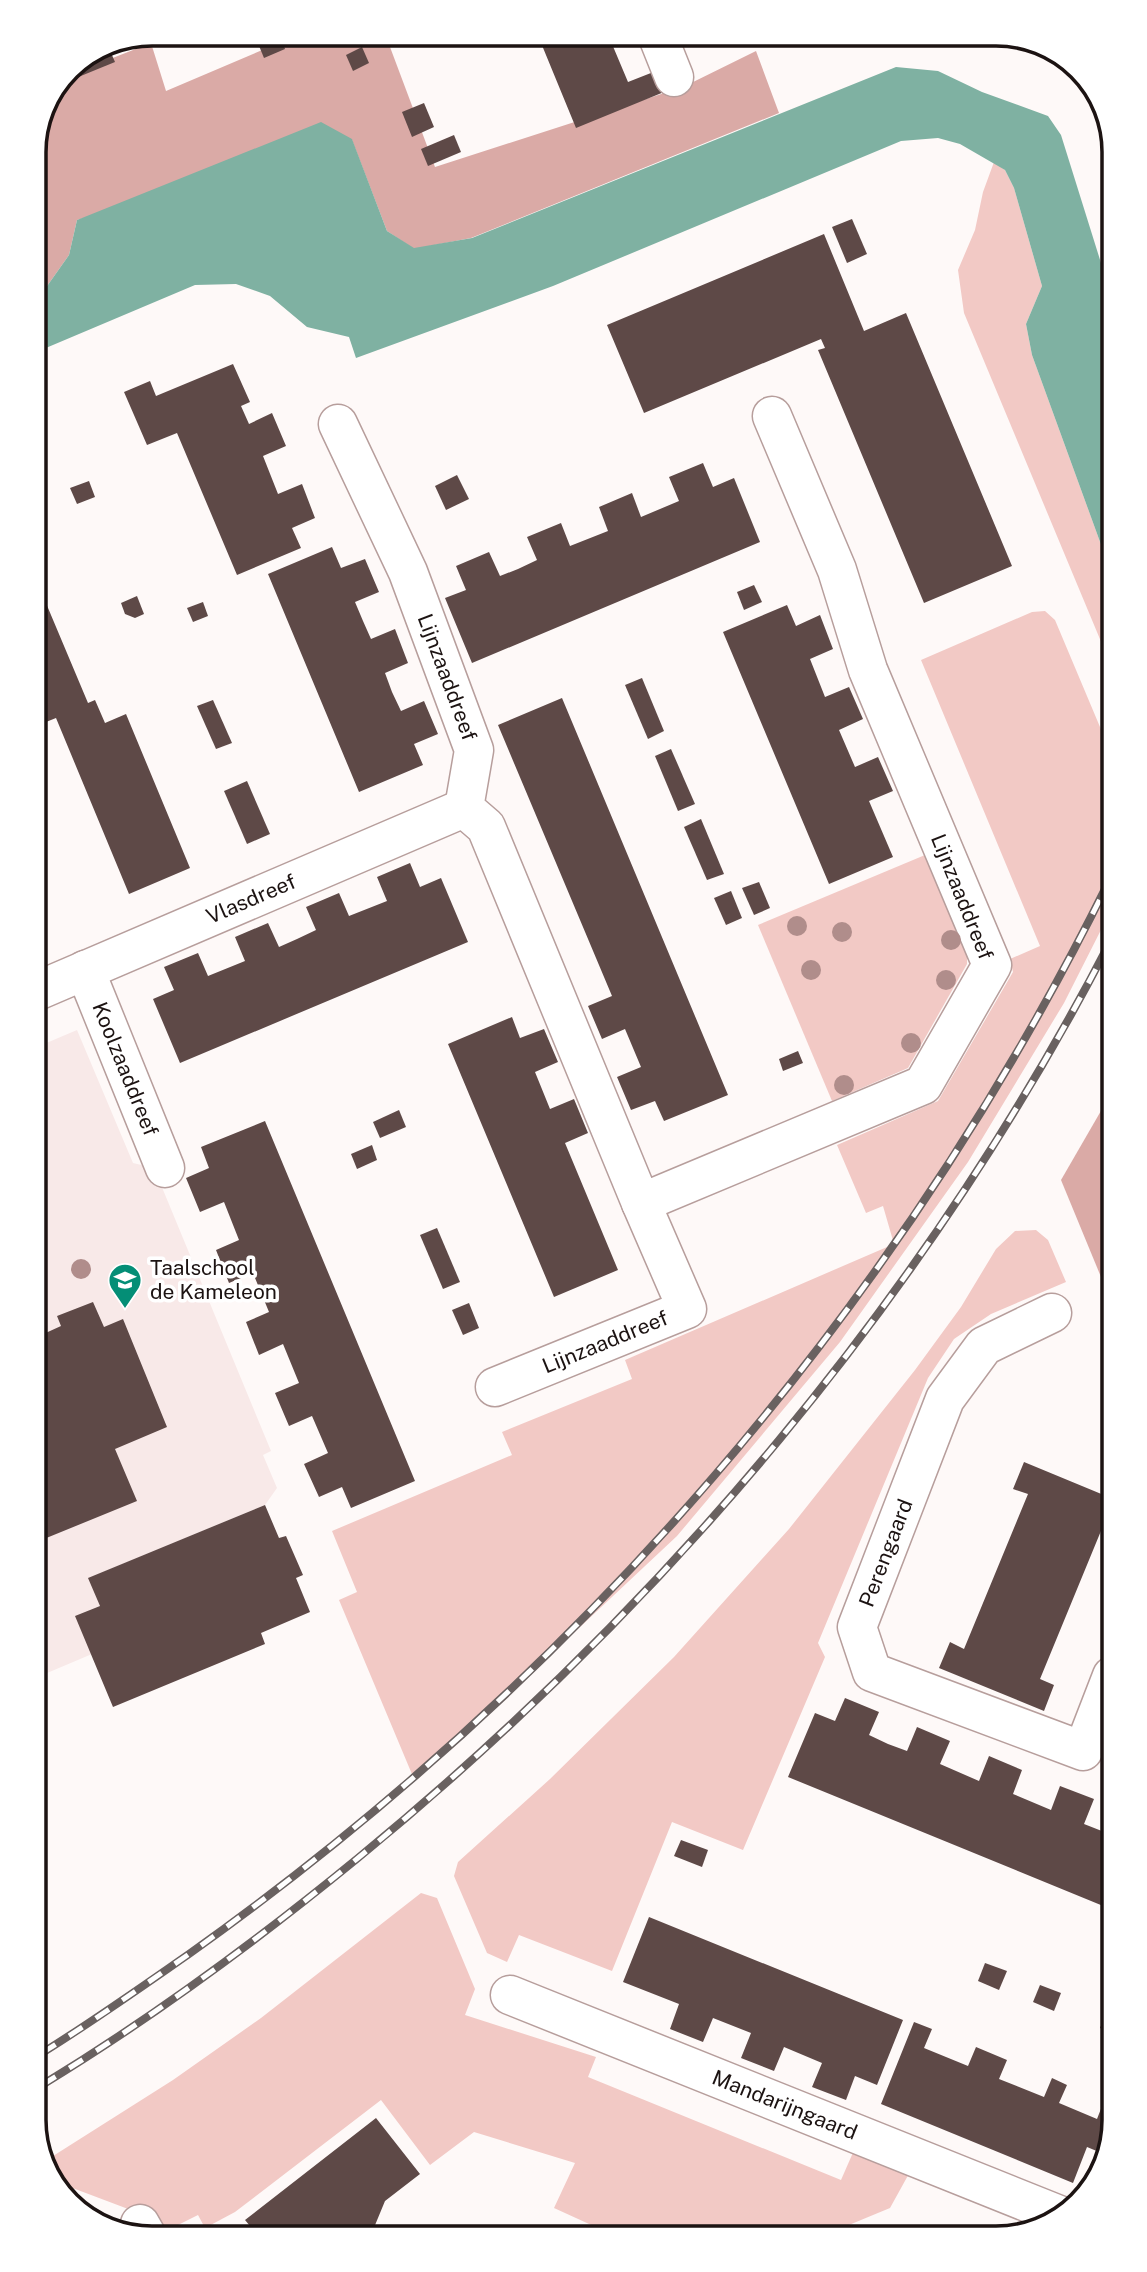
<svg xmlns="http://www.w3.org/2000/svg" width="1147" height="2272" font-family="'Public Sans',sans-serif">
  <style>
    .built { fill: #f8e9e8 }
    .green { fill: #f2c9c5 }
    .forest { fill: #daaaa6 }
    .water { fill: #7fb1a2 }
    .building { fill: #5e4947 }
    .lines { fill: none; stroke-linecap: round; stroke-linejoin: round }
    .minor-casing { stroke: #b79e9c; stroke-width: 41 }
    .minor { stroke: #fff; stroke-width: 38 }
    .rail-casing { stroke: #696160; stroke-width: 8 }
    .rail { stroke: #fff; stroke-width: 5; stroke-dasharray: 16; stroke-linecap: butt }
    .tree { fill: #b08d8b }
    .labels { text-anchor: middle; stroke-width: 7; stroke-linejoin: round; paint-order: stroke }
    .street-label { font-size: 21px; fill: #1c1312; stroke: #fff }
    .poi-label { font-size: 21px; fill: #1c1312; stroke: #fff; text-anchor: start }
    .rim { fill: none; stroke: #1c1312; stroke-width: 3.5 }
  </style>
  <rect width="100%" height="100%" fill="#fef9f8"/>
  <path class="built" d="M77,1030l56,133 21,5 117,283 -8,4 14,33 -12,17 -176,73 11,28 -24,10 16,38 -52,22 -3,-629z"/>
  <g class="green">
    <path d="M994,162l11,8 9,18 28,98 -16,38 6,31 75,206v95l-143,-343 -6,-43 17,-40 8,-38z"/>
    <path d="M1045,611l10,9 53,126v170l-44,87 -96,159 -128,180 -163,194 -191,179 -72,64 -75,-179 18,-8 -25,-61 180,-76 -10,-23 130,-53 -7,-19 269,-116 -11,-38 -17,7 -29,-68 101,-44 75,-129 -3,-13 30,-13 -119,-286 111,-48z"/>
    <path d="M925,855l42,98v11l-59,104 -76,33 -74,-176z"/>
    <path d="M1036,1230l12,10 18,42 -75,32 -37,25 -26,39 -110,265 7,14 -82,193 -71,-28 -60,149 -93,-36 -12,27 -20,-9 -33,-77 4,-14 92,-83 124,-122 115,-128 126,-159 46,-63 35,-58 19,-18z"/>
    <path d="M421,1893l16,5 38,91 -10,26 131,42 -8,20 253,103 14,-32 56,22 -21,38 -58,24 -221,2 -57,-26 21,-45 -101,-31 -44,33 -49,-65 -146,112 -30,16 -7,-13 -30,15 -16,-12 -98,-37 -12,-15v-3l131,-83 88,-62z"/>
    <path d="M69,2201c19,7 43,11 53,29l-42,-15z"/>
  </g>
  <g class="forest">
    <path d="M387,39l48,128 248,-80 73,-36 23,62 -308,125 -57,11 -27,-18 -35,-91 -275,80 -8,35 -24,34 -11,6 -1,-151 31,-67 87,-34 15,48 120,-51z"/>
    <path d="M1109,1097l1,176 -9,4 -40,-97z"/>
  </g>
  <path class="water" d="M896,67l42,4 44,21 66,24 13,19 45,144 1,282 -75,-206 -6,-31 16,-38 -28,-98 -9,-18 -45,-26 -22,-6 -37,3 -348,145 -197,72 -7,-21 -42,-10 -37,-31 -34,-12 -41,1 -161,68v-58l11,-6 24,-34 8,-35 244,-98 31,17 35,92 27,17 58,-10z"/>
  <g class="building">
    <path d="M629,37l-17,7 16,38 28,-11 8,21 -88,36 -37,-90z"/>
    <path d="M282,40l3,9 -21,9 -7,-17z"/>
    <path d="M108,46l7,16 -44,18 -4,-10 1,-3 17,-11z"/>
    <path d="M362,47l7,16 -16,8 -7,-16z"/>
    <path d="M424,103l10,24 -22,10 -10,-25z"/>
    <path d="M454,135l7,17 -33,14 -7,-17z"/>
    <path d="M852,219l15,35 -20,9 -15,-36z"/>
    <path d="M824,234l40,97 42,-18 106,253 -88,37 -106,-253 7,-2 -4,-9 -177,74 -37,-88z"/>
    <path d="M233,364l17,38 -9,4 8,18 23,-11 14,33 -23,10 15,38 24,-10 13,34 -23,10 9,20 -64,27 -60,-142 -30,12 -23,-53 26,-11 6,15z"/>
    <path d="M703,463l10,24 21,-9 26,64 -288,121 -27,-65 21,-8 -10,-24 33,-14 11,24 18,-7 19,-9 -10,-23 34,-14 9,23 38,-15 -9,-24 33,-14 9,24 38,-16 -10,-24z"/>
    <path d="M457,475l12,24 -23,11 -11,-24z"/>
    <path d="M89,481l6,16 -18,7 -7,-16z"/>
    <path d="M332,547l9,21 24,-9 14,33 -24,10 8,19 8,18 24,-10 13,34 -23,10 7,19 9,19 23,-10 14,33 -24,10 9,21 -64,27 -91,-218z"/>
    <path d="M35,577l53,126 7,-3 10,23 21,-9 64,154 -61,26 -73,-176 -20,8z"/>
    <path d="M754,585l8,17 -18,8 -7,-18z"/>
    <path d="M137,596l7,18 -9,4 -10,-4 -4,-11z"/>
    <path d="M203,602l5,14 -15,6 -6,-14z"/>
    <path d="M787,605l9,21 24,-11 13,34 -23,10 15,38 24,-10 14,32 -24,11 16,37 23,-10 15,34 -24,10 24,56 -64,27 -106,-252z"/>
    <path d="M642,678l22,53 -16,8 -23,-54z"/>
    <path d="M562,698l166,397 -64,26 -9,-20 -24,9 -14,-33 24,-10 -16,-38 -23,10 -14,-33 24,-10 -114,-271z"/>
    <path d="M213,700l19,43 -16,6 -19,-43z"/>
    <path d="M671,749l24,55 -17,7 -23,-55z"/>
    <path d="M247,781l23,53 -23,10 -23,-53z"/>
    <path d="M701,819l23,55 -17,6 -23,-53z"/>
    <path d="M410,863l10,24 21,-9 27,64 -288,121 -27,-64 21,-9 -10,-23 34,-14 10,23 37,-15 -10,-24 33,-14 11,24 18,-8 19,-9 -10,-23 33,-14 10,23 38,-15 -10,-24z"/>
    <path d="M759,882l11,26 -16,7 -12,-27z"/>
    <path d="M731,891l11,27 -16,7 -12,-27z"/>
    <path d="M512,1017l8,21 24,-9 14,33 -23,10 15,37 24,-10 14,34 -23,10 53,127 -64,27 -106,-253z"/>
    <path d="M798,1051l5,12 -20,8 -4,-12z"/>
    <path d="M399,1110l7,17 -26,11 -7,-16z"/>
    <path d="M265,1121l150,360 -64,27 -9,-21 -23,10 -15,-33 24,-11 -16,-37 -23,10 -14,-33 24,-10 -16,-39 -24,11 -13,-33 23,-10 -16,-39 -24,10 -13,-33 23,-10 -15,-38 -24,10 -14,-34 23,-10 -8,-21z"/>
    <path d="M372,1145l5,15 -20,9 -6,-15z"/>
    <path d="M437,1228l23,54 -17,7 -23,-54z"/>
    <path d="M93,1302l11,25 19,-8 44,108 -52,22 22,52 -98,40v-205l22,-10 -4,-10z"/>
    <path d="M469,1303l10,25 -16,7 -11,-25z"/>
    <path d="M1024,1462l87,36v31l-8,-3 -63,153 14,6 -10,26 -105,-43 11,-26 14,7 64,-155 -15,-5z"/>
    <path d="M265,1505l14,33 7,-2 17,39 -7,3 14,34 -49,21 4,11 -152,63 -38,-91 25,-10 -12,-28z"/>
    <path d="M845,1698l34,14 -10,23 19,9 19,7 10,-24 33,14 -10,23 39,17 10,-25 33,14 -9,24 38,16 9,-24 34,13 -10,25 28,11 1,75 -325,-133 27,-64 20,8z"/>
    <path d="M681,1840l27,10 -6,17 -28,-11z"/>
    <path d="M649,1917l254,103 -26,65 -22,-9 -9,24 -34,-13 10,-24 -38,-16 -10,24 -33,-13 10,-25 -38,-15 -10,24 -33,-13 9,-25 -56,-22z"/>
    <path d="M985,1963l22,8 -8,19 -21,-9z"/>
    <path d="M1040,1985l21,8 -7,18 -21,-9z"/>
    <path d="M1107,2011l6,3v19l-13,-5z"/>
    <path d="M914,2022l18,7 -8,19 44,18 8,-19 31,13 -8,19 45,18 8,-19 15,7 -8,18 38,16 9,-23 8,3v22l-10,33 -17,-7 -14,36 -192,-79z"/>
    <path d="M376,2118l44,56 -35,27 -12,29 15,6 -129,1 -14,-17z"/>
  </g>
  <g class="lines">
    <defs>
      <g id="minor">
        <path d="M658,37l16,40"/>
        <path id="s1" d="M338,424l70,148 66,178 -10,58 22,19 155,376 282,-118 69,-120 -124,-295 -31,-100 -65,-154"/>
        <path id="s2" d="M85,970l80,198"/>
        <path id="s3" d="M37,991l427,-183"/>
        <path d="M1052,1313l-68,33 -39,53 -88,228 15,45 211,79 29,-75"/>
        <path id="s4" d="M495,1387l192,-78 -46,-106"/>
        <path id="s5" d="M510,1995l549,220"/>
        <path d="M140,2224l8,14"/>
      </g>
    </defs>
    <use href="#minor" class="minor-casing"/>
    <use href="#minor" class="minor"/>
    <defs>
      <g id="rail">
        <path d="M42,2053c50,-31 98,-65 147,-99 387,-275 708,-644 919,-1071"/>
        <path d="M42,2085c110,-67 216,-145 316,-227 306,-251 568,-561 751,-914"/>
      </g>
    </defs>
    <use href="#rail" class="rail-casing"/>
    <use href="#rail" class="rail"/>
  </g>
  <g class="tree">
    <circle cx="797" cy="926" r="10"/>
    <circle cx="842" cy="932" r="10"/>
    <circle cx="951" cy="940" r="10"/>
    <circle cx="811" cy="970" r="10"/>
    <circle cx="946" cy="980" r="10"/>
    <circle cx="911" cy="1043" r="10"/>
    <circle cx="844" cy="1085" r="10"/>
    <circle cx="81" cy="1269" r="10"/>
  </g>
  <defs>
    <symbol id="school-pin" viewBox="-11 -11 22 30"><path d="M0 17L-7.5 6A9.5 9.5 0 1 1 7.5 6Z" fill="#048e76" stroke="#fff"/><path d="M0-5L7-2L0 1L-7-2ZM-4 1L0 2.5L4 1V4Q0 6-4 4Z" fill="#fff"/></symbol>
  </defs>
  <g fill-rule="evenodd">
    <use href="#school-pin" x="106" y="1261" width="38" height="52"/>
  </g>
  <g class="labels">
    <g class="street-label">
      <text dy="7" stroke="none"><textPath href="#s1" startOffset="276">Lijnzaaddreef</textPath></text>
      <text transform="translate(962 897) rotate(68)" y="7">Lijnzaaddreef</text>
      <text dy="7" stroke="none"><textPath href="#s3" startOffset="233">Vlasdreef</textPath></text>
      <text dy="7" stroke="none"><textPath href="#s2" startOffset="107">Koolzaaddreef</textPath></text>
      <text dy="7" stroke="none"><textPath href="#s4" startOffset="119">Lijnzaaddreef</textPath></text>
      <text transform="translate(886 1553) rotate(-69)" y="7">Perengaard</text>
      <text dy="7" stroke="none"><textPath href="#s5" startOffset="296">Mandarijngaard</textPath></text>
    </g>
    <g class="poi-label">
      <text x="150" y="1275">Taalschool<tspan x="150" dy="24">de Kameleon</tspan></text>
    </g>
  </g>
  <path d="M0 0H1147V2272H0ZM152 46H996A106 106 0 0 1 1102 152V2120A106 106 0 0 1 996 2226H152A106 106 0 0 1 46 2120V152A106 106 0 0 1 152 46Z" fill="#fff" fill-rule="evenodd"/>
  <path class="rim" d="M152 46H996A106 106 0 0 1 1102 152V2120A106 106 0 0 1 996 2226H152A106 106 0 0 1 46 2120V152A106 106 0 0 1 152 46Z"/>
</svg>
